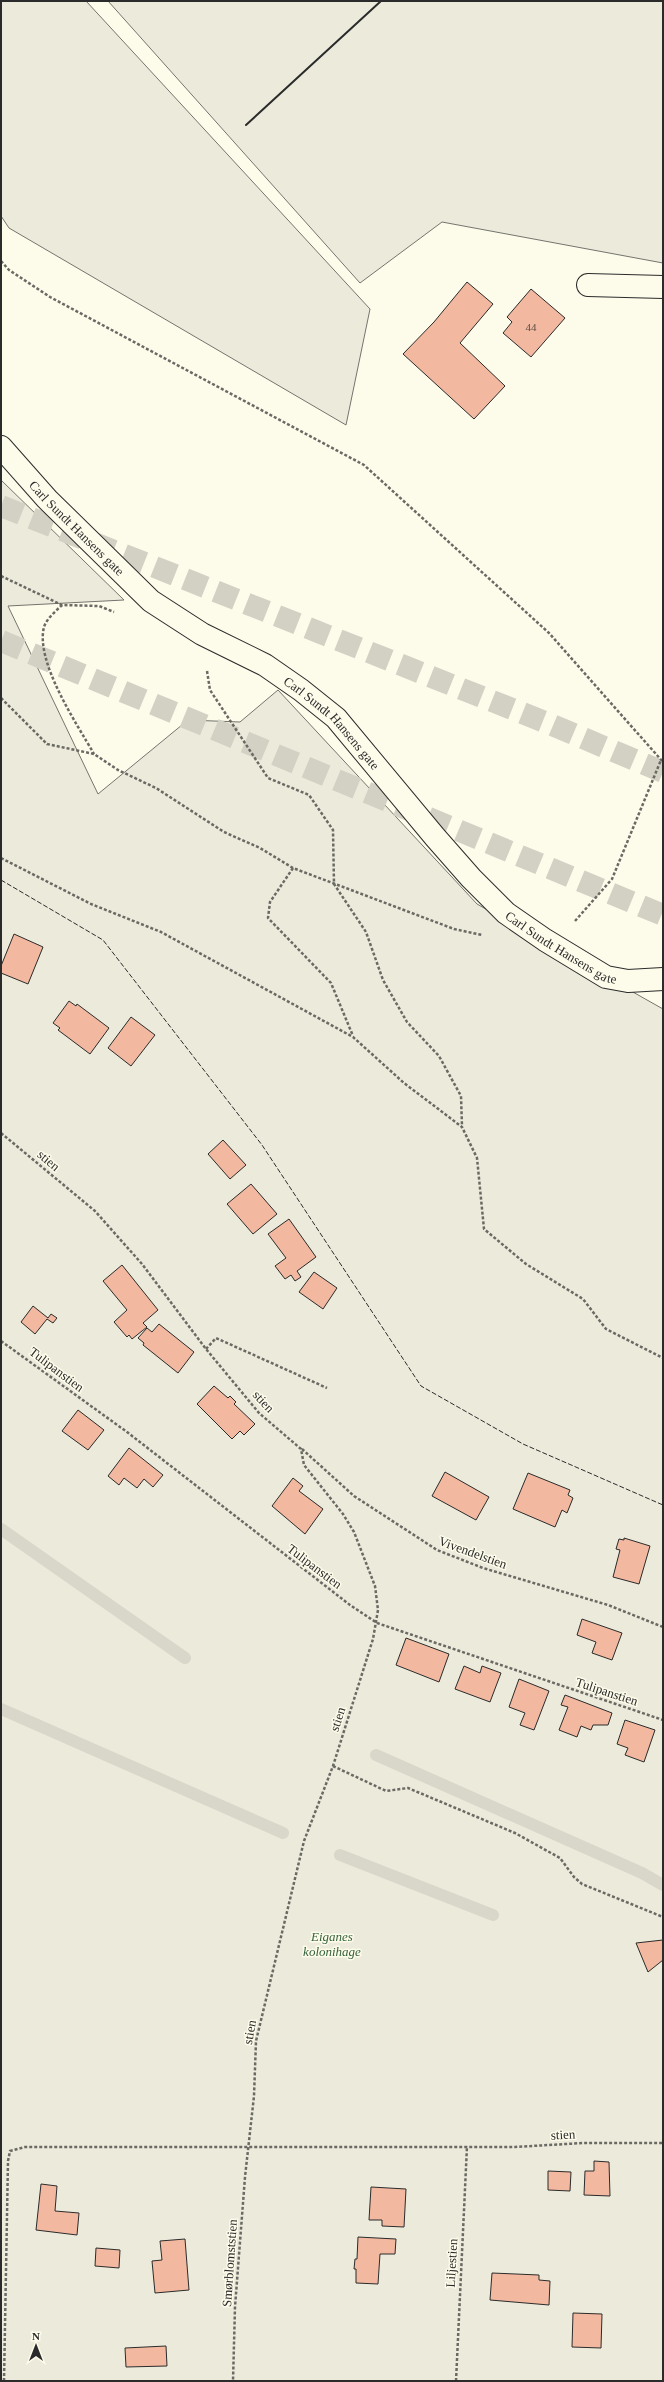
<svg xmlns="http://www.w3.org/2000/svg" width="664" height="2382" font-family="Georgia,serif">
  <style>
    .green { fill: #ecebdb; stroke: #74746e }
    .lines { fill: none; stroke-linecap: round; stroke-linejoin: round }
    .stream { stroke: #d8d7c9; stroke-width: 12 }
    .building { fill: #f2b8a0; stroke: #2b2b2b }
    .highway-tunnel { stroke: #d3d1c4; stroke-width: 22; stroke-dasharray: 22 11; stroke-linecap: butt }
    .street-casing { stroke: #2b2b2b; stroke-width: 24 }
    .path { stroke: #6a6964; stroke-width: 2.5; stroke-dasharray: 3 2; stroke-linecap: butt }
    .street { stroke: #fdfbea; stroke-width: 22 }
    .fence { stroke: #2b2b2b; stroke-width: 1; stroke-dasharray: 5 2; stroke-linecap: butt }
    .wall { stroke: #2b2b2b; stroke-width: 2 }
    .labels { text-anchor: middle; stroke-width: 3; stroke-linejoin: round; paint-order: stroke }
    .number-label { font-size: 11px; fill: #5d4e48 }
    .street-label { font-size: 13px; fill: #2b2b2b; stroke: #fdfbea }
    .park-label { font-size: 13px; font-style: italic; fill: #34623c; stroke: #fdfbea }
  </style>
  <rect width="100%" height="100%" fill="#fdfbea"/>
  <g class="green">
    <path d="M1,1h85l284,308 -24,116 -337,-197 -8,-12z"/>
    <path d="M108,1h555v262l-221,-41 -82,61z"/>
    <path d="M1,480l123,120 -116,6 90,188 90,-74 52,2 38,-32 199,214 186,105v1372h-662z"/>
  </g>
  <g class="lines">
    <g class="stream">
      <path d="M1,1529l184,129"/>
      <path d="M1,1709l282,124"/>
      <path d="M376,1755l266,118 21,12"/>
      <path d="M340,1855l153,60"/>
    </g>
  </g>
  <g class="building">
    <path d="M467,282l26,22 -33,39 45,43 -31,33 -71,-65 31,-32z"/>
    <path d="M531,289l34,29 -34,39 -28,-24 9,-11 -5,-5z"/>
    <path d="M14,934l29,13 -15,37 -27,-11v-7z"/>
    <path d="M69,1001l7,5 1,-2 32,24 -19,26 -32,-24 2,-2 -7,-5z"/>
    <path d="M131,1017l24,18 -24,31 -23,-18z"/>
    <path d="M223,1140l23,25 -16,14 -22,-25z"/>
    <path d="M251,1184l26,30 -24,20 -26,-30z"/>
    <path d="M289,1219l27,38 -19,14 4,6 -6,4 -4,-6 -6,4 -10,-13 11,-8 -18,-24z"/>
    <path d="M122,1265l36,45 -15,13 4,4 -15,12 -3,-4 -2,2 -13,-15 13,-12 -24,-29z"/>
    <path d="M314,1272l23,16 -14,21 -24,-17z"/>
    <path d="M33,1306l15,12 3,-4 6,4 -4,5 -6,-4 -12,15 -14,-12z"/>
    <path d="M159,1324l35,28 -16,21 -35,-28 1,-2 -6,-5 9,-10 5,4z"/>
    <path d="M214,1386l14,12 2,-2 6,6 -2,2 21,20 -11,11 -4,-4 -8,8 -35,-35z"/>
    <path d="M78,1410l26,20 -16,20 -26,-19z"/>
    <path d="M129,1448l34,27 -10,12 -9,-8 -7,9 -13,-10 -5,7 -11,-9z"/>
    <path d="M445,1472l44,25 -13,23 -44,-24z"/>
    <path d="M528,1473l42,17 -2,5 5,3 -6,15 -5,-3 -7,17 -42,-18z"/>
    <path d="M293,1478l10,8 -4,5 24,18 -18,25 -33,-28z"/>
    <path d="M624,1538l26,8 -11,38 -26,-7 7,-27 -4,-1 3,-10 5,1z"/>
    <path d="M582,1619l40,14 -10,27 -20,-7 4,-11 -19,-7z"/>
    <path d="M406,1638l43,16 -10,28 -43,-17z"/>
    <path d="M464,1666l16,7 2,-7 19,7 -11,29 -35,-13z"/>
    <path d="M519,1679l30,12 -15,39 -14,-5 5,-12 -16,-6z"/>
    <path d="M565,1695l47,18 -4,12h-15l-2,5 -10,-4 -4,11 -18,-7 9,-23 -7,-2z"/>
    <path d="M625,1720l30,10 -11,32 -19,-7 3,-7 -11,-4z"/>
    <path d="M663,1940v20l-15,12 -12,-29z"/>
    <path d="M594,2161l15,1 1,34 -26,-1 1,-24h9z"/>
    <path d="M548,2171l23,1 -1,19 -22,-1z"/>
    <path d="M41,2184l16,2 -2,25 24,2 -2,22 -41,-5z"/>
    <path d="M371,2187l35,2 -2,38 -22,-1v-6h-13z"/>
    <path d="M358,2237l38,2 -1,15h-15l-2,30 -22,-1v-14h-2l1,-10h2z"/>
    <path d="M185,2239l4,51 -34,3 -3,-32 10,-1 -2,-19z"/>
    <path d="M96,2248l24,2 -1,18 -24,-2z"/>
    <path d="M492,2273l47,2v5l11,1 -1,24 -59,-5z"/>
    <path d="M573,2313l29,1 -1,34 -29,-1z"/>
    <path d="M166,2346l1,20 -41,1 -1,-19z"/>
  </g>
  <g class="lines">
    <g class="highway-tunnel">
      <path d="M1,506l549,218 113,48"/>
      <path d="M1,641l662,274"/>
    </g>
    <defs>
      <g id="street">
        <path d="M588,285l75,2"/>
        <path id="s1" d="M1,447l46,52 104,102 51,33 63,31 36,25 35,28 99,119 36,41 35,35 39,27 61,37 22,4 35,-2"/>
      </g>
    </defs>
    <use href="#street" class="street-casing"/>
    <g class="path">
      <path d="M1,261l8,9 41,27 314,168 185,168 114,129"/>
      <path d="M1,576l61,29 37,1 15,6"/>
      <path d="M62,605c-6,6 -15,13 -18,22 -9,35 33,97 50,127"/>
      <path d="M207,671l3,19 58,88 41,17 24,35 1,54 32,48 17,48 24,42 32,34 22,40 1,30"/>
      <path d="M1,698l46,46 47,10 24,16 38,18 68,44 36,16 33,20 161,61 28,6"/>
      <path d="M1,858l90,46 70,28 192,105 51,46 58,44 15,31 7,71 42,35 57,35 23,30 57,29"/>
      <path d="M293,868l-23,34 -2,16 63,65 22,53"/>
      <path d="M575,921l37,-42 49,-119"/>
      <path d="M1,1133l94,78 47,53 64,85 53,64 42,36 3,16 39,49 11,18 21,54 3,24 -5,29 -40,127 -29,75 -48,200 -2,55 -9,81 -10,130 -2,74"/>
      <path d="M1,1341l126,91 223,173 27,18 286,97"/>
      <path d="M206,1349l10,-11 111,50"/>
      <path d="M302,1449l52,47 83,54 46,18 125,37 55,22"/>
      <path d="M333,1766l53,25 22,-3 107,45 45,25 14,19 8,7 81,33"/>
      <path d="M4,2381l4,-220 2,-10 15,-4h490l68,-4h80"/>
      <path d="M456,2381l11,-235"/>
    </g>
    <use href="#street" class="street"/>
    <path class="fence" d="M1,880l102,60 159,205 159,241 102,58 140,61"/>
    <path class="wall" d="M246,125l135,-124"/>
  </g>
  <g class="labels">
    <g class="number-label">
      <text x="531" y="331">44</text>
    </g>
    <g class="street-label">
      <text dy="5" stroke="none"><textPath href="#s1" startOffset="111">Carl Sundt Hansens gate</textPath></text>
      <text dy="5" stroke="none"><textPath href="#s1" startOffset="435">Carl Sundt Hansens gate</textPath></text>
      <text dy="5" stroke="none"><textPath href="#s1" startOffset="759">Carl Sundt Hansens gate</textPath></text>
      <text transform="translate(49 1160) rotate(40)" y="5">stien</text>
      <text transform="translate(57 1369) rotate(37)" y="5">Tulipanstien</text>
      <text transform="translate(264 1401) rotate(47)" y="5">stien</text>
      <text transform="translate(473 1552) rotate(20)" y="5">Vivendelstien</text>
      <text transform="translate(315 1566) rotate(37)" y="5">Tulipanstien</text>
      <text transform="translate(607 1691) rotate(18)" y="5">Tulipanstien</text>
      <text transform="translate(337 1719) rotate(-72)" y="5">stien</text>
      <text transform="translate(249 2032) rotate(-80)" y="5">stien</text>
      <text transform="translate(563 2134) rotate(-3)" y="5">stien</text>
      <text transform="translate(229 2263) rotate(-86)" y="5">Smørblomststien</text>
      <text transform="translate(451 2263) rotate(-87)" y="5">Liljestien</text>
    </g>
    <g class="park-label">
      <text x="332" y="1941">Eiganes<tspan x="332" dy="15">kolonihage</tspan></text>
    </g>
  </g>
  <rect width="664" height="2382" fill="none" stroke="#2b2b2b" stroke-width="4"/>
  <g transform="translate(36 2346)" stroke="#fdfbea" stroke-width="3" paint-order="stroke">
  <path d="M0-3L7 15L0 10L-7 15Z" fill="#2b2b2b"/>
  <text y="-6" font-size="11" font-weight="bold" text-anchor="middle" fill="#2b2b2b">N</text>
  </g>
</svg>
